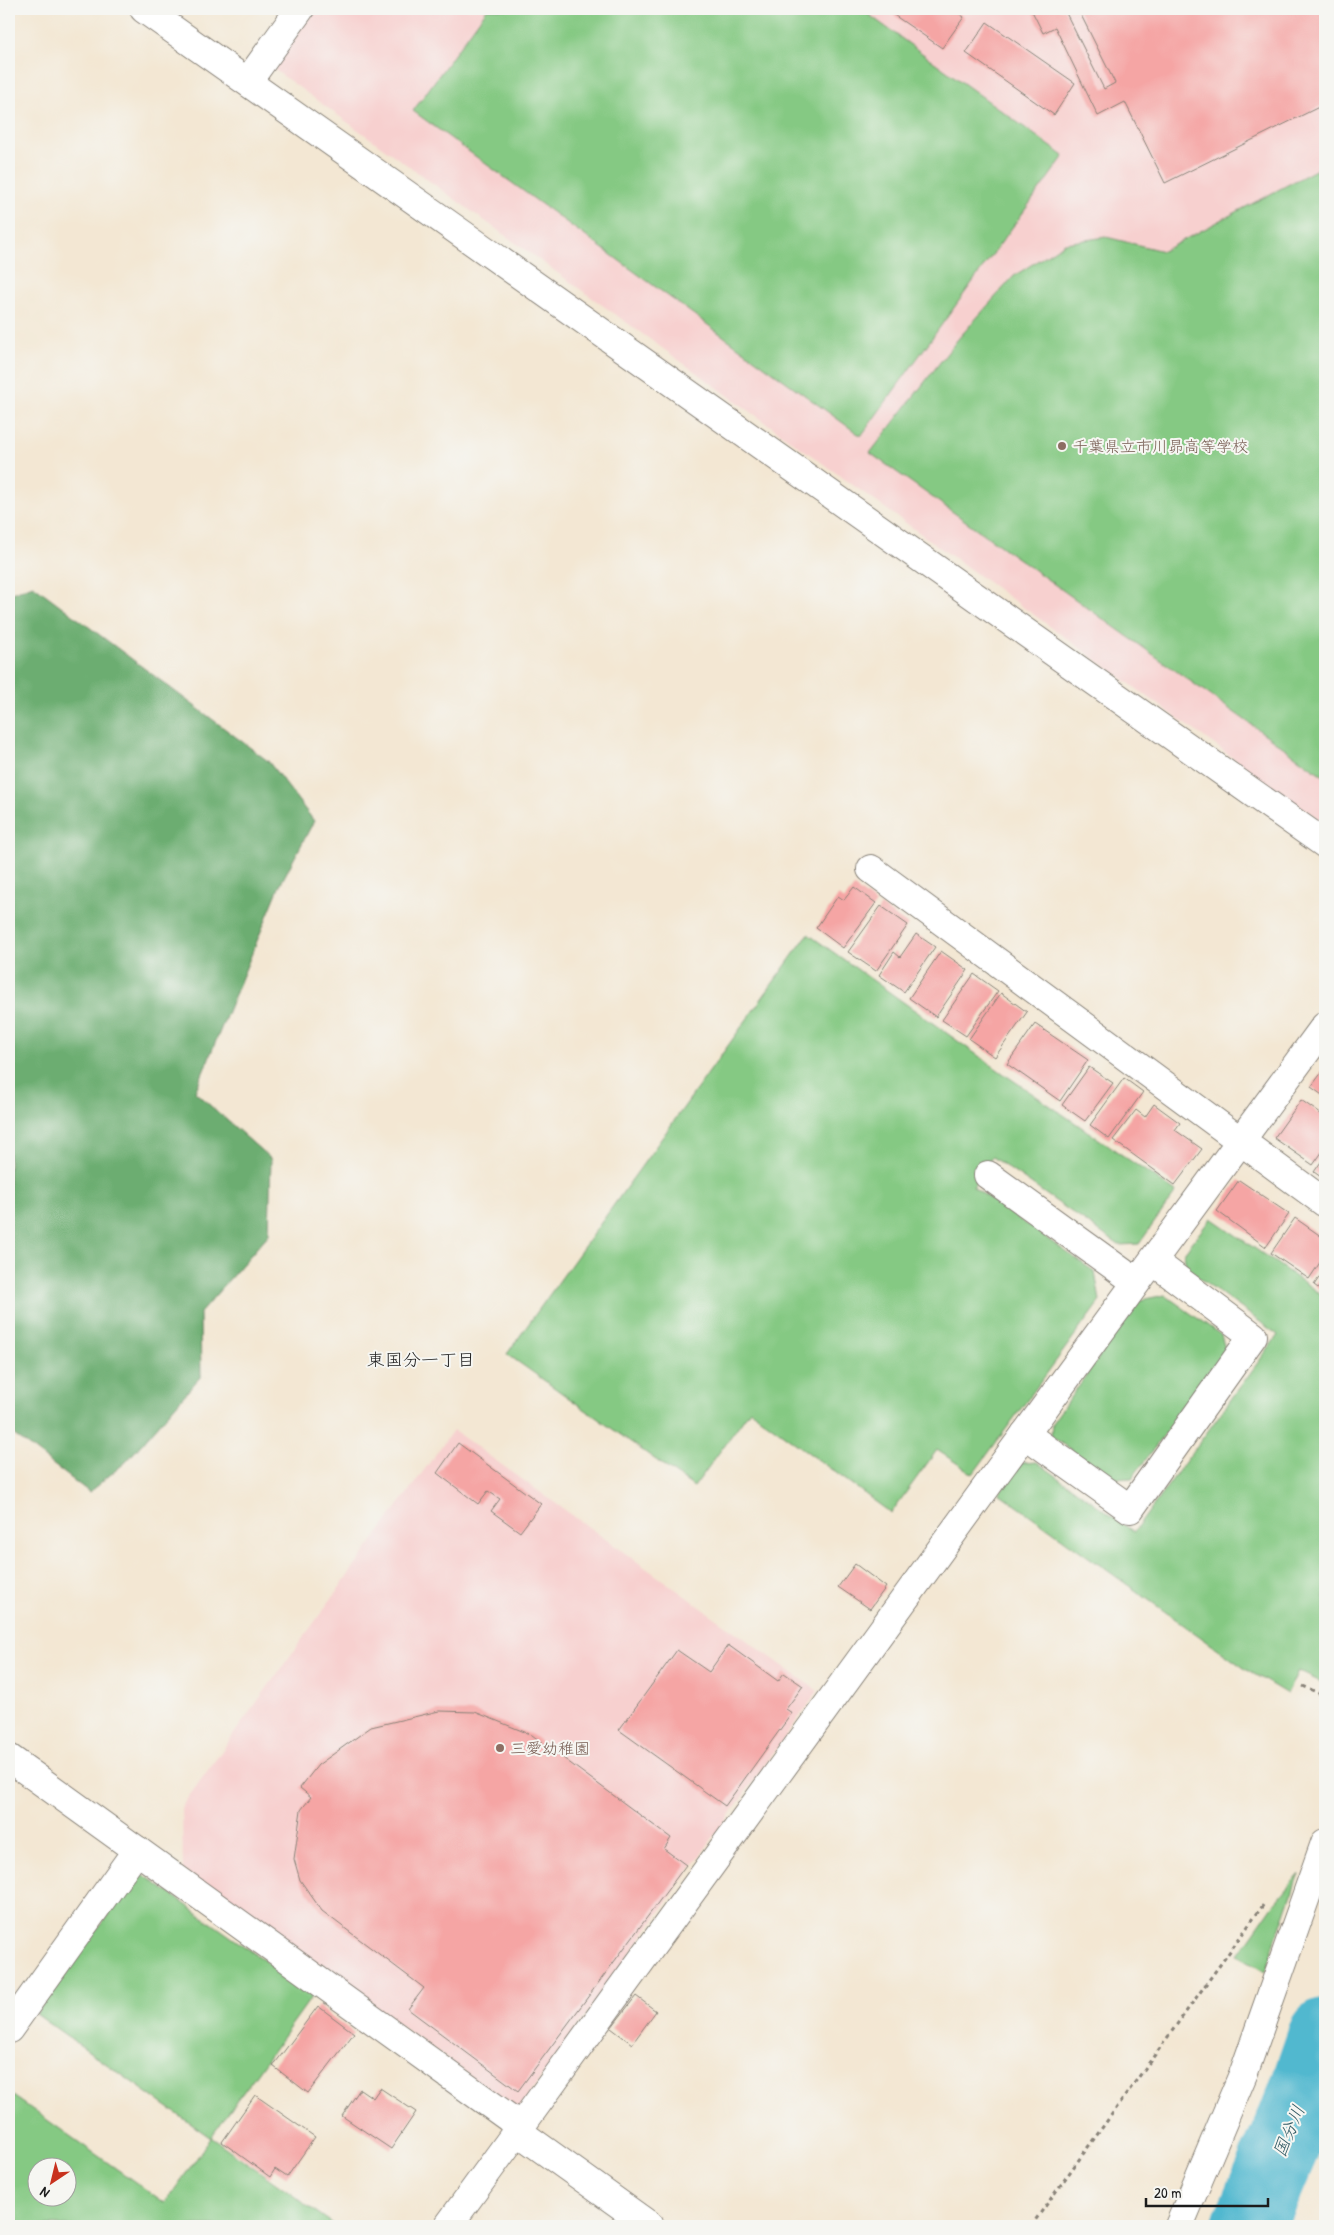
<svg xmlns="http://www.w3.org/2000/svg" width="1334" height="2235" font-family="'Patrick Hand','Klee One',sans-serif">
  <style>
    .built { fill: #f7d0cf }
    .green { fill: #85c983; stroke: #507250; fill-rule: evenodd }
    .forest { fill: #6cad71; stroke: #446446 }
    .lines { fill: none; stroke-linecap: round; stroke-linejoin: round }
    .river { stroke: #51b8cf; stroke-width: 74 }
    .building { fill: #f5a5a4 }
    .street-casing { stroke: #888278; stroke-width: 30 }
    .path { stroke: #888278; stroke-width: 3; stroke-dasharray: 4 4; stroke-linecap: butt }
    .street { stroke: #fff; stroke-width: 28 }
    .education-dot { fill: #8d6e63; stroke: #f6f6f2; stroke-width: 2 }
    .labels { text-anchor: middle; stroke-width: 4; stroke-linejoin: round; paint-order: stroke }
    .education-label { font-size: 16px; fill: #785e54; stroke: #f6f6f2; text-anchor: start }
    .neighbourhood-label { font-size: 18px; fill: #1c1c1c; stroke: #f6f6f2 }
    .water-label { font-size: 18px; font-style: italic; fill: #315a64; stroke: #f6f6f2 }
  </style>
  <rect width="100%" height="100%" fill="#f6f6f2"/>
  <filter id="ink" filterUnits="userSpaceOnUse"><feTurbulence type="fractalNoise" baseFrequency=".02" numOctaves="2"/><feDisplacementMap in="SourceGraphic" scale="10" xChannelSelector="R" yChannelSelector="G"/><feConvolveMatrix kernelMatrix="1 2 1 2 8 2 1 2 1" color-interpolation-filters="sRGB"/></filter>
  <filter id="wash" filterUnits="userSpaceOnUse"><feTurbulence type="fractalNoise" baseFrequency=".0096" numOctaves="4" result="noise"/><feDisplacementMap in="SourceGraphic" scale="20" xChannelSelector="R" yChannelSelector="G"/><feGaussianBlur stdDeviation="1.12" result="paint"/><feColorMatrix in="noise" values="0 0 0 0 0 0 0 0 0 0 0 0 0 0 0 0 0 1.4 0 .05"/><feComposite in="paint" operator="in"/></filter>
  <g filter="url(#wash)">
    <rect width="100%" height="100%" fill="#f3e7d3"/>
    <g class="built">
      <path d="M316,9h1009v815l-1053,-756z"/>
      <path d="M453,1430l365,261 -300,419 -335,-240 -1,-64z"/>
    </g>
    <g class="green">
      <path d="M487,9h374l203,147 -203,280 -448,-325z"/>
      <path d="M1325,165v612l-455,-324 88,-114 56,-63 51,-33 41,-6 57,14z"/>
      <path d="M808,934l196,140 172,118 -37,52 -20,1 -127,-88 -19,30 122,85 5,29 -127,173 -36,-24 -46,63 -141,-103 -56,77 -187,-133z"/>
      <path d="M1211,1218l114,79v387l-27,-13 -11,23 -43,-26 -245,-175 22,-30 16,-1 97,70 144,-197 -92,-67 -2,-15z"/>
      <path d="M1165,1295l56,40 5,17 -94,126 -19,1 -62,-43 1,-13 88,-123z"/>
      <path d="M1299,1874l-34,97 -27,-16 35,-50z"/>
      <path d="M144,1875l169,120 -102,142 125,89h-312l-15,-11v-122l156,110 46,-65 -175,-124 99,-137zM38,2168h30v30h-30z"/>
    </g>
    <path class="forest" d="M33,585l235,176 46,60 -34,64 -85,207 76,67 -2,75 -69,79 1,63 -75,86 -37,30 -80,-61v-837z"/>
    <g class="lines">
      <path class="river" d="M1249,2226l54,-127 22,-64"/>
    </g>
    <g id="blocks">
      <g class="building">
        <path d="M885,9h67l12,8 -22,31z"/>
        <path d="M1031,9h33l40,80 11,-6 -37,-74h247v95l-160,79 -40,-81 -27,14 -43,-89 -12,6z"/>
        <path d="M987,22l88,61 -21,32 -88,-62z"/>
        <path d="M854,887l22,16 -33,45 -27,-20 22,-32 6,4z"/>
        <path d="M881,906l27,19 -32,46 -28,-19z"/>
        <path d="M916,934l19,13 -31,45 -25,-17 15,-23 6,5z"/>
        <path d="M941,951l27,19 -32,47 -27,-19z"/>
        <path d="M974,974l24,17 -32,45 -24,-16z"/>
        <path d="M1001,993l26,19 -32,45 -26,-18z"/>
        <path d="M1035,1024l53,36 -28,41 -53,-37z"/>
        <path d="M1089,1067l24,16 -28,38 -23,-16z"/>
        <path d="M1325,1068v29l-14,-10z"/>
        <path d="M1124,1078l19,14 -34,47 -19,-14z"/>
        <path d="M1301,1100l24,17v31l-12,17 -39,-27z"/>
        <path d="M1154,1104l26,19 -5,7 27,19 -27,36 -62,-45 23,-30 9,7z"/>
        <path d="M1325,1156v24l-11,-8z"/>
        <path d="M1239,1180l50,34 -23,33 -49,-36z"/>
        <path d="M1295,1218l30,21v16l-16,24 -38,-26z"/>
        <path d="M1325,1269v24l-11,-8z"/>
        <path d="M458,1443l83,61 -21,28 -29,-21 9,-12 -12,-8 -10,13 -41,-31z"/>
        <path d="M855,1564l31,23 -16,22 -32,-22z"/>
        <path d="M728,1645l50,36 6,-8 19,13 -17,23 6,4 -67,93 -106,-76 58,-80 32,22z"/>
        <path d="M439,1711l36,1 57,23 139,103 -7,11 22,16 -168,226 -110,-82 16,-21 -102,-77 -22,-31 -6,-21 7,-49 10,-13 -11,-9 18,-23 53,-38z"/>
        <path d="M636,1996l20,15 -24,33 -21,-16z"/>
        <path d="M318,2006l36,27 -46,60 -35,-27z"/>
        <path d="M380,2088l36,24 -25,37 -49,-33 18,-27 13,9z"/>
        <path d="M255,2095l60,42 -28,40 -12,-8 -5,8 -48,-35z"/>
      </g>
    </g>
  </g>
  <g filter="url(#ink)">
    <use href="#blocks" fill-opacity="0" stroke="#888278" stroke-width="1"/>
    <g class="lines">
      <defs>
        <g id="street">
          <path d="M144,9l1181,835"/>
          <path d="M248,81l52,-72"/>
          <path d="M871,869l454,334"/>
          <path d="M988,1175l148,107"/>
          <path d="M1025,1434l105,75 123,-173 -100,-75"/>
          <path d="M9,1758l500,360 18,20 123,88"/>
          <path d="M9,2029l128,-179"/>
          <path d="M448,2226l547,-751 330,-449"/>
          <path d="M1179,2226l65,-154 81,-229"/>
        </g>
      </defs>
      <use href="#street" class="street-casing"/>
      <g class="path">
        <path d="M1303,1686l22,10"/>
        <path d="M1031,2226l233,-322"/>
      </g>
      <use href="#street" class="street"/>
    </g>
  </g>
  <g class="education-dot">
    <circle cx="1062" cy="446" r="5"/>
    <circle cx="500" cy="1748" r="5"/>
  </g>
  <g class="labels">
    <g class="education-label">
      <text x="1072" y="452">千葉県立市川昴高等学校</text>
      <text x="510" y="1754">三愛幼稚園</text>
    </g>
    <g class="neighbourhood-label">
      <text x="421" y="1366">東国分一丁目</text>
    </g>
    <g class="water-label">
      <text transform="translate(1289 2131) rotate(-67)" y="6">国分川</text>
    </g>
  </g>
  <rect width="1334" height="2235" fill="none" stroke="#f6f6f2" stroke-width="30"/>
  <g transform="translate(52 2182) rotate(215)"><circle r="24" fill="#f6f6f2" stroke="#9f9f9c"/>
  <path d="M0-4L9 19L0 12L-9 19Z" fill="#c8321e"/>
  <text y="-8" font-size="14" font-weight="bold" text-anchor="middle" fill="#1c1c1c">N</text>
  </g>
  <path d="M1146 2198v8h122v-8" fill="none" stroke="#1c1c1c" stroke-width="2.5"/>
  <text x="1154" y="2198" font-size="15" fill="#1c1c1c" stroke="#f6f6f2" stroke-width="4" paint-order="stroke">20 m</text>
</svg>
